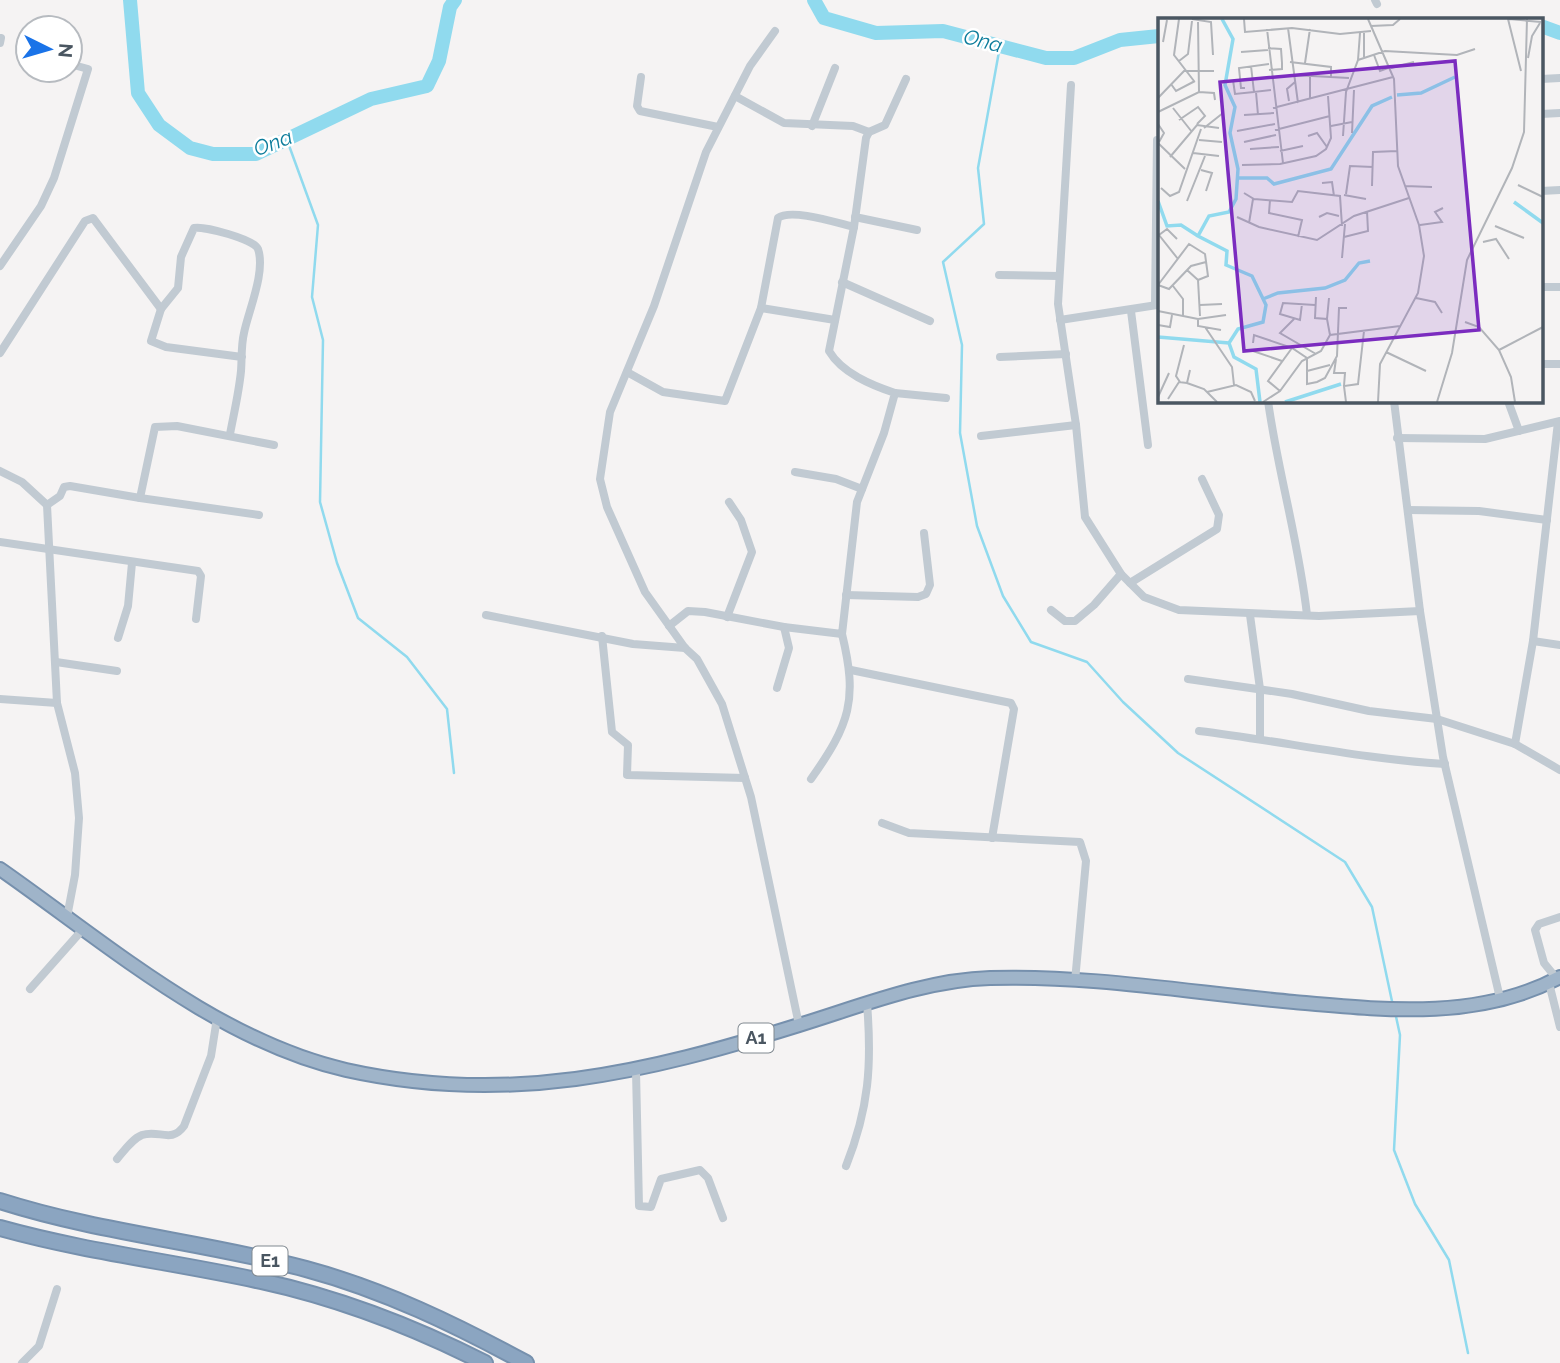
<svg xmlns="http://www.w3.org/2000/svg" width="1560" height="1363" font-family="Raleway,sans-serif">
  <style>
    .lines { fill: none; stroke-linecap: round; stroke-linejoin: round }
    .stream { stroke: #90daee; stroke-width: 2.5 }
    .river { stroke: #90daee; stroke-width: 14 }
    .trunk-casing { stroke: #7690ad; stroke-width: 16 }
    .motorway-casing { stroke: #7690ad; stroke-width: 18 }
    .minor { stroke: #c1cad2; stroke-width: 8 }
    .trunk { stroke: #9fb4c9; stroke-width: 12 }
    .motorway { stroke: #8ba5c1; stroke-width: 14 }
    .labels { text-anchor: middle; stroke-width: 5; stroke-linejoin: round; paint-order: stroke }
    .shield { fill: #fff; stroke: #808990; stroke-width: 2 }
    .shield-label { font-size: 18px; font-weight: bold; fill: #4a5661 }
    .water-label { font-size: 21px; font-style: italic; fill: #0c7c9b; stroke: #fff }
    .inset-river { fill: none; stroke: #90daee; stroke-width: 3.5 }
    .inset-road { fill: none; stroke: #b1b4b9; stroke-width: 2 }
    .view { fill: #7b2cbf; fill-opacity: 0.15; stroke: #7b2cbf; stroke-width: 3.5 }
    .inset-edge { fill: none; stroke: #4a5661; stroke-width: 3.5 }
  </style>
  <rect width="100%" height="100%" fill="#f5f3f3"/>
  <g class="lines">
    <g class="stream">
      <path d="M1000,46l-22,122 6,56 -41,38 19,83 -2,88 17,93 26,70 28,46 56,20 36,40 55,51 167,109 27,45 21,99"/>
      <path d="M287,140l31,85 -6,72 11,43 -3,162 17,61 21,55 49,39 40,52 7,64"/>
      <path d="M1395,1012l5,23 -6,115 21,54 34,56 19,93"/>
    </g>
    <g class="river">
      <path d="M130,0l8,93 21,32 31,23 23,6h43l115,-55 56,-13 12,-25 11,-54 5,-7"/>
      <path d="M814,0l10,18 52,15 67,-2 103,27h28l46,-18 39,-4"/>
      <path d="M1541,26l19,7"/>
    </g>
    <defs>
      <path id="trunk" d="M0,869c106,74 218,172 346,201 162,36 299,3 453,-45 62,-19 126,-45 191,-47 101,-3 204,15 304,24 89,8 184,19 266,-25"/>
      <g id="motorway">
        <path d="M0,1201c100,32 205,41 306,68 78,21 150,56 220,94"/>
        <path d="M0,1228c86,24 174,34 261,53 78,17 153,46 224,82"/>
      </g>
    </defs>
    <use href="#trunk" class="trunk-casing"/>
    <use href="#motorway" class="motorway-casing"/>
    <g class="minor">
      <path d="M1375,0l2,4"/>
      <path d="M775,31l-25,35 -44,86 -52,154 -44,106 -10,67 7,28 38,85 40,56 12,11 25,45 29,93 48,228"/>
      <path d="M0,43l1,-5"/>
      <path d="M641,77l-4,29 3,5 78,16"/>
      <path d="M1541,79l19,-1"/>
      <path d="M1071,85l-13,219 18,121 9,92 36,57 23,23 35,13 140,6 101,-5"/>
      <path d="M735,96l49,27 69,3 16,6"/>
      <path d="M1541,114l19,-1"/>
      <path d="M812,126l23,-58"/>
      <path d="M1541,191l19,-1"/>
      <path d="M855,217l62,13"/>
      <path d="M0,266l41,-60 13,-28 34,-109 -18,-5"/>
      <path d="M999,275l60,1"/>
      <path d="M842,282l88,39"/>
      <path d="M1541,287h19"/>
      <path d="M1155,305l2,-165"/>
      <path d="M761,308l74,12"/>
      <path d="M1131,311l17,134"/>
      <path d="M1060,320l97,-15"/>
      <path d="M0,353l85,-132 8,-3 68,91"/>
      <path d="M1000,357l66,-3"/>
      <path d="M1541,364h19"/>
      <path d="M627,372l36,20 62,9 36,-93 17,-90c13,-10 59,5 76,9"/>
      <path d="M895,393l51,5"/>
      <path d="M1268,401c10,72 31,141 39,214"/>
      <path d="M1394,401l26,210 23,146 57,241"/>
      <path d="M1508,401l11,30"/>
      <path d="M230,434c4,-21 9,-42 11,-63 1,-13 0,-26 3,-38 4,-21 22,-61 14,-84 -4,-10 -54,-23 -64,-21l-13,29 -3,31 -17,21 -10,32 15,6 76,10"/>
      <path d="M981,436l95,-11"/>
      <path d="M1397,438l88,1 75,-18"/>
      <path d="M0,471l22,11 25,23 10,198 18,70 4,45 -4,57 -8,42"/>
      <path d="M795,472l41,7 26,10"/>
      <path d="M140,498l119,17"/>
      <path d="M47,505l13,-9 4,-9 6,-1 70,12 15,-71 22,-1 97,19"/>
      <path d="M1408,510l71,1 68,9"/>
      <path d="M0,542l198,29 3,5 -5,43"/>
      <path d="M1130,583l87,-54 2,-14 -17,-36"/>
      <path d="M846,595l72,2 8,-3 4,-9 -6,-52"/>
      <path d="M1051,610l14,11h10l19,-16 27,-31"/>
      <path d="M486,615l147,29 52,4"/>
      <path d="M1250,615l10,74v49"/>
      <path d="M727,617l25,-65 -11,-32 -12,-18"/>
      <path d="M669,626l19,-15 17,1 79,15 58,7 15,-132 27,-69 11,-40c-24,-8 -53,-20 -66,-42l25,-124 12,-89 3,-6 16,-7 21,-46"/>
      <path d="M602,636l10,96 16,13 -1,30 118,3"/>
      <path d="M118,638l10,-32 4,-43"/>
      <path d="M1533,641l27,4"/>
      <path d="M56,662l61,9"/>
      <path d="M851,670l160,33 3,6 -22,129"/>
      <path d="M1188,679l104,15 77,17 68,8 78,25 45,26"/>
      <path d="M777,688l12,-40 -5,-21"/>
      <path d="M0,699l57,4"/>
      <path d="M1199,731c83,10 162,28 246,33"/>
      <path d="M1515,744l18,-103 25,-219"/>
      <path d="M811,779c39,-55 47,-79 31,-145"/>
      <path d="M882,823l27,10 171,9 6,19 -11,120"/>
      <path d="M1557,979l-13,-16 -9,-33 4,-6 21,-7"/>
      <path d="M1549,983l11,44"/>
      <path d="M30,989l54,-61"/>
      <path d="M636,1071l3,135 12,1 10,-28 39,-9 8,8 15,40"/>
      <path d="M117,1159c7,-8 15,-20 25,-24 17,-6 29,9 42,-9l27,-70 6,-38"/>
      <path d="M846,1166c23,-58 26,-101 21,-163"/>
      <path d="M22,1363l17,-17 18,-57"/>
    </g>
    <use href="#trunk" class="trunk"/>
    <use href="#motorway" class="motorway"/>
  </g>
  <g class="labels">
    <g class="shield">
      <rect x="738.5" y="1023.5" width="35" height="29" rx="5"/>
      <rect x="252.5" y="1246.5" width="35" height="29" rx="5"/>
    </g>
    <g class="shield-label">
      <text x="756" y="1044">A1</text>
      <text x="270" y="1267">E1</text>
    </g>
    <g class="water-label">
      <text transform="translate(983 41) rotate(15)" y="7">Ona</text>
      <text transform="translate(273 143) rotate(-21)" y="7">Ona</text>
    </g>
  </g>
  <g transform="translate(1158 18)">
    <rect width="385" height="385" fill="#f5f3f3"/>
    <path class="inset-river" d="M64,1l11,20 -8,46 10,22 -5,26 8,36 -2,30 -7,13 -20,4 -11,20 29,15 -1,14 26,11 14,29 -3,17 -25,7 -9,14 5,14 22,12 4,33M239,77l24,-2 34,-16M78,160h31l7,6 57,-15 41,-63 20,-9M0,183l9,25 14,-1 17,11M356,184l29,21M105,281l15,-6 47,-5 20,-8 14,-17 11,-2M0,319l71,6M127,384l56,-18"/>
    <path class="inset-road" d="M21,1l-5,36 20,26M34,1l19,3 2,33M86,1l1,13 47,-4 48,6 31,-3M210,1l26,60 4,87 21,59 5,31 -6,37 -38,71 -2,38M350,1l13,52M351,1l32,3M40,4l1,70M213,8l22,-1 7,-6M130,10l10,75M109,11l16,134M206,13v26M5,24l4,-22M110,30l13,1 1,14v6l-13,1M83,34l27,-2M216,37l6,16 8,-3M370,40l4,-22 8,-13M200,42l27,-9 72,4 18,-6M21,43l9,-7 4,-33M132,44l41,5v10M147,45l5,-34M93,48l3,26 17,-2M233,50l23,-6M135,57l56,3M152,58v24M75,62l2,14 19,-2M13,66l5,7 19,-10M87,70h-4l-2,-20 30,-4M98,74l2,23M0,80l26,-27h30M131,83l-2,-12 8,-7M15,90l19,24M115,90l120,-31M0,94l41,-20 15,1 1,7M86,97l30,-2M21,102l19,-13 7,9 -8,8M0,106l6,9 -5,9M173,108l21,-4M46,110l19,-15M117,112l55,-14M79,113l38,-7M194,115l2,-43M150,118l9,-3 10,14M185,118l3,-44 12,-32 2,-27M41,122l23,2M86,124l32,-7M0,125l27,26M92,131l29,-2M122,133l23,-5M35,135l26,3M12,139l27,-32 22,3M84,147l38,-1 36,-8 10,-7 5,-11 -3,-42M43,152l11,3 -6,18M164,165l10,-1 2,14M360,167l25,12M214,168l1,-34 24,-1M247,168l27,1M3,170l9,8 9,-4 22,-63M86,175l10,6 38,3 6,-11 42,5 2,30M188,176l4,-28 23,1M186,177l22,4M112,182l-1,13 33,7 -4,17M29,183l18,-45M79,199l22,10 58,13 37,-24 55,-18M161,199l8,-4 12,3M91,205l4,-24M262,207l22,-3 -7,-10 8,-4M337,208l29,12M186,219l24,-6 -1,-20M19,221l-10,-10 -8,6 19,24M325,224l13,-3 13,20M184,240l3,-34M29,252l11,10 2,36M0,267l31,-41 16,10 3,22 -10,4M0,267l11,4 22,-23 15,-4M15,268l10,13v18M158,279l-1,21 12,1 3,16M258,280l19,4 7,11M144,286l-2,16 -20,-6 3,-11 32,2M42,287l22,-1M0,293l40,8 28,-4M40,301v7l23,4M136,301l-14,14 36,21M169,301l2,-21M307,304l14,5 20,23 12,27 4,25M0,307l12,2 2,-12M47,309l27,40 2,18M95,325l1,-8 38,13 15,10v26l10,-2 8,-4 12,-22 2,-48h8M92,332l32,11M341,332l44,-23M228,334l40,19M178,341l-2,14h11l-1,13M32,352l-3,13 17,6 13,13M149,353l23,-6M22,364l-4,-6 8,-31M122,373l-12,-10 24,-33M49,374l29,-7 15,7 4,9M0,379l11,-24M10,381l11,-17 8,1M105,384l17,-11 22,-30 19,-10 9,-16 70,-9M188,384l-2,-16 14,-2 6,-53M279,384l15,-49 15,-93 45,-92 12,-36 3,-113"/>
    <path class="view" d="M297,43l24,269 -235,21 -24,-269z"/>
    <rect width="385" height="385" class="inset-edge"/>
  </g>
  <g transform="translate(49 49) rotate(95)"><circle r="33" fill="#ffffff" stroke="#b7bbc0" stroke-width="2"/>
  <path d="M0-5L12 26L0 18L-12 26Z" fill="#1a73e8"/>
  <text y="-10" font-size="19" font-weight="bold" text-anchor="middle" fill="#4a5661">N</text>
  </g>
</svg>
